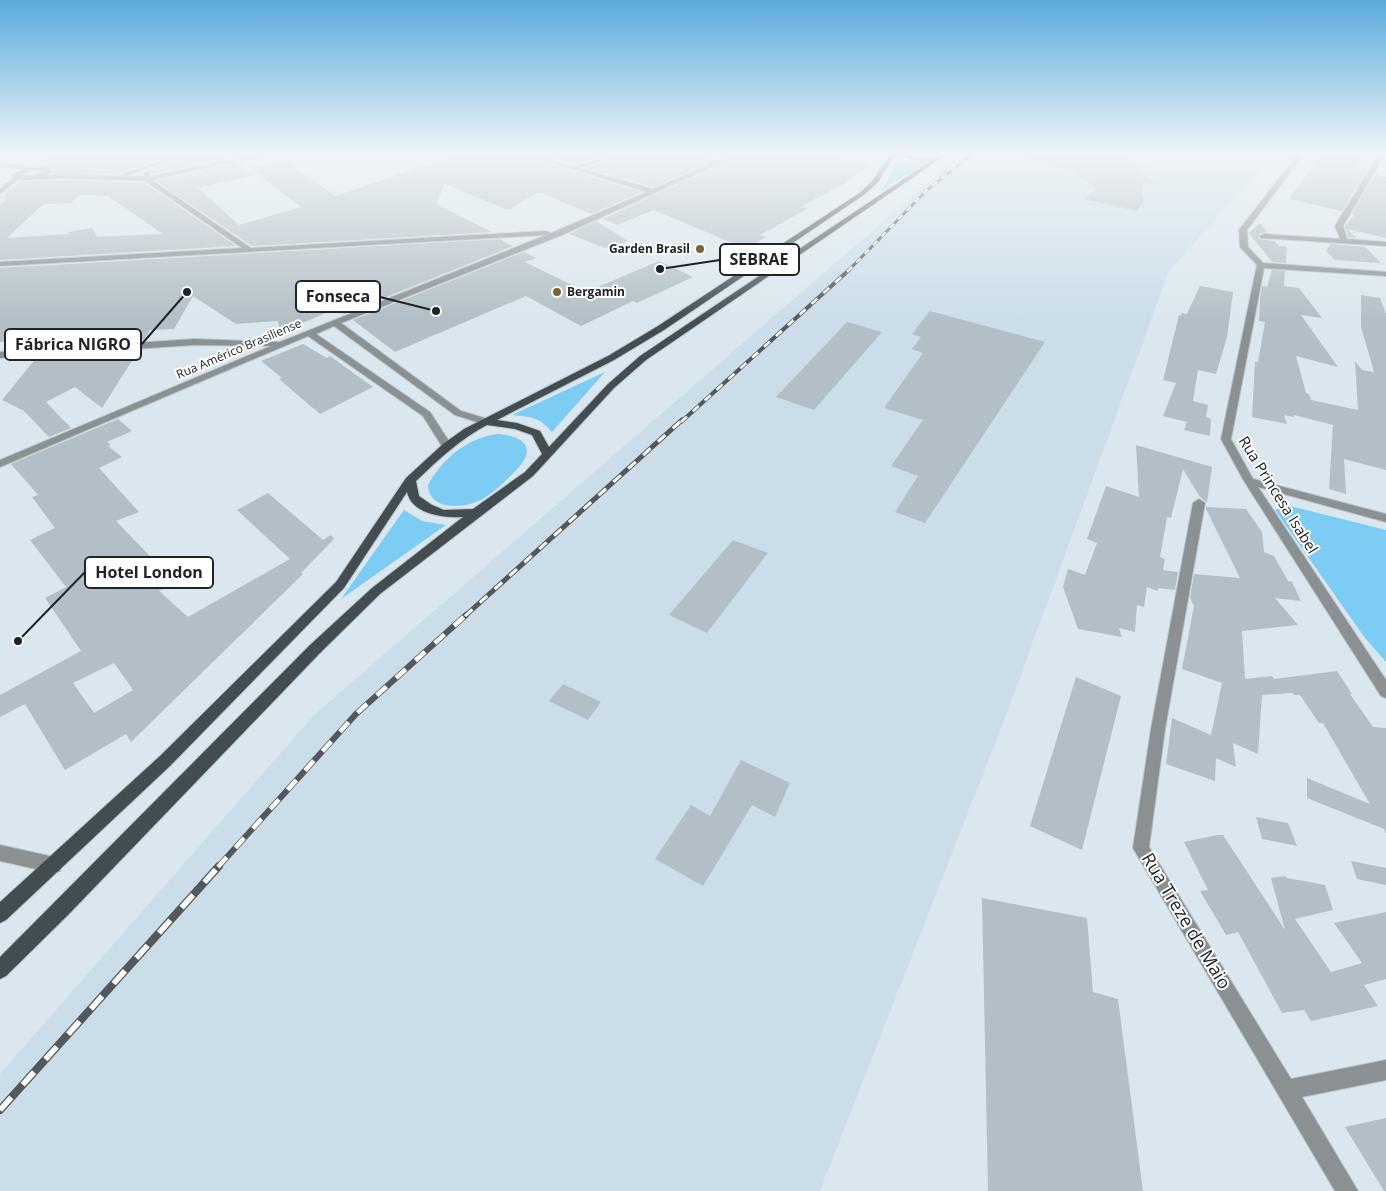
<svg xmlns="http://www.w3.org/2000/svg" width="1386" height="1191" font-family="'Open Sans',sans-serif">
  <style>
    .built { fill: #cadde9 }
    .green { fill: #7dccf4 }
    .building { fill: #b3bfc6; fill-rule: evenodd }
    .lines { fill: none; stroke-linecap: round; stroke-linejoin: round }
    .minor-casing { stroke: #b9c4ca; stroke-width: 2 }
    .tertiary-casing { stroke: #b9c4ca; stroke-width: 2 }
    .primary-casing { stroke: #b9c4ca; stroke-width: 2 }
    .minor { fill: #8b9093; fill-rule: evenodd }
    .tertiary { fill: #8b9093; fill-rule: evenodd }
    .primary { fill: #434c51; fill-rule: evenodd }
    .rail-far4-casing { stroke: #52585c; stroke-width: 3 }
    .rail-far3-casing { stroke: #52585c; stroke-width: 4 }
    .rail-far2-casing { stroke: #52585c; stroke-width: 5 }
    .rail-far1-casing { stroke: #52585c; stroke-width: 6 }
    .rail-casing { stroke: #52585c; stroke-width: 8 }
    .rail-far4 { stroke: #fff; stroke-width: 2; stroke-dasharray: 6; stroke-linecap: butt }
    .rail-far3 { stroke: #fff; stroke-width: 2.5; stroke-dasharray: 8; stroke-linecap: butt }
    .rail-far2 { stroke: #fff; stroke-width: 3; stroke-dasharray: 10; stroke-linecap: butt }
    .rail-far1 { stroke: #fff; stroke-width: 4.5; stroke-dasharray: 13; stroke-linecap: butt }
    .rail { stroke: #fff; stroke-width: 5.5; stroke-dasharray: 17; stroke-linecap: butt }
    .poi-dot { fill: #7a6232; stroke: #fff; stroke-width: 2 }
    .labels { text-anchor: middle; stroke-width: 4; stroke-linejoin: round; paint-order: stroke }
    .far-poi-label { font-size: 12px; font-weight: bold; fill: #202427; stroke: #fff; text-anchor: end }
    .far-street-label { font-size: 12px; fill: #202427; stroke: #fff }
    .street-label { font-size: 15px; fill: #202427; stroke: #fff }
    .near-street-label { font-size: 18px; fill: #202427; stroke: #fff }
    .leader { fill: none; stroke: #202427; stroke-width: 2 }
    .callout-dot { fill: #202427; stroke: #fff; stroke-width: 2 }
    .callout { fill: #fff; stroke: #202427; stroke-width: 2 }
    .callout-label { font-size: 16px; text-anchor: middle; font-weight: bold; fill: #202427 }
  </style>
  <rect width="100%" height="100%" fill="#dbe7ee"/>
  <path class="built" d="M961,154h314l-106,117 -161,439 -188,481h-820v-117l314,-359z"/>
  <g class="green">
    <path d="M898,158l26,6 -41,25z"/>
    <path d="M605,372l-53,60c-13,-15 -20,-15 -40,-17z"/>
    <path d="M500,434c10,2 26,4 27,17 1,13 -35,43 -46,49 -13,7 -41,10 -50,-4 -2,-3 -3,-7 -3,-11 14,-26 41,-49 72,-51z"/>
    <path d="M1286,505l100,25v132l-21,-24 -90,-128z"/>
    <path d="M404,510l18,11 24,4 -105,74z"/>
  </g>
  <g class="building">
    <path d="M50,154h124l-56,20 -65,-1v-3l-6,-5h-9z"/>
    <path d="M189,154h31l8,4 -76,16 -3,-4z"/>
    <path d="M448,154h73l1,2 120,36 -51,22 -49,-21h-5l-29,17 -63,-26 -9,20 56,28 -240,14 -96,-65 80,-18 18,12 -56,13 41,37 62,-18 -51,-39 34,-8 51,36 113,-38z"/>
    <path d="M538,154h74l-39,10z"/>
    <path d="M625,154h65l16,10 -53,23 -67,-19 38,-12z"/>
    <path d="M743,154h82l43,11 -24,19 -44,23 7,2 -47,26 7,2 -23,11 -90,-38 -37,15 -14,-6z"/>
    <path d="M1028,154h90l28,13 -10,2 18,13 -13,1 3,16 -7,12 -53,-12 13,-10 -24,-17 -45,-14z"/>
    <path d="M1322,154h42l-8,11 11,5 -25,41 -53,-12z"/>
    <path d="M1375,174l11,3v61l-39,-9 9,9 -8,-1 -3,-11 10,-12h-3z"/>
    <path d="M66,180l79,3 91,63 -236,14v-55l7,-7h-5l5,-4h-2l15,-13zM79,195l29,1 55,38 -66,3 -5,-9 -23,4v2l-62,4 36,-34 28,-1z"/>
    <path d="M596,221l32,20 -23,7 -36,-14z"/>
    <path d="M1260,223l7,9 -8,2v5l15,2 6,6v-1l7,1 -1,16 -14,-1 -23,-29z"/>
    <path d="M502,239v2l11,5 -169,68 -8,-6 -26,12 -30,10 -2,-9 -42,3 -43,-28 -19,33 -24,1 -6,10 -99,7 7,-9 -52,4v-74z"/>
    <path d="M1331,244l34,3 16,16 -46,-3 -9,-9z"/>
    <path d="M524,252l12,6 -11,4 61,30 73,-31 34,16 -56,26 -4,-2 -52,25 -55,-30 -131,56 -42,-32z"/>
    <path d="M1272,270l13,1 -1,15 15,2 23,30 -21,-3 37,52 -42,-11 10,37 3,1 2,6 47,10 -3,-49 7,9 12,2 -13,-45v-32l19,3 6,16v156l-42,-11 2,35 -17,-5 4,-64 -39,-10v2l-10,-2 3,9 -35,-7 3,-55h3l7,-40 -6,-1 1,-22 2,-13 5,1z"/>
    <path d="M1200,286l33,6 -6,45 -11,37 -18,-4 -5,31 15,4 -2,12 5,2 -1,17 -26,-6 3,-8 -24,-6 13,-33 -13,-3 16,-65 2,1 1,-3 5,1z"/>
    <path d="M930,311l115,31 -120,181 -30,-11 23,-36 -27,-10 32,-46 -39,-12 39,-55 -11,-4 9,-12 -9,-3z"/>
    <path d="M847,322l35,10 -68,78 -38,-13z"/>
    <path d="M303,344l24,14 3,-2 43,31 -53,27 -41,-35 3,-1 -21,-17z"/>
    <path d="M138,351l-36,57 -27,-21 -29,15 25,26 -22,9 -25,-26 -22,-11 35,-43z"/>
    <path d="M118,419l14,12 -25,11 4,3 -3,1 14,11 -23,11 40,44 -23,9 59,61 -16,9 29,26 102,-58 -53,-49 31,-17 55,47 8,-5 3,4 -33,34 2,1 -172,168 -5,-8 -61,36 -40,-66 -25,13v-22l81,-44 -36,-53 21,-11 -36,-47 25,-12 -23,-31 6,-2 -27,-31zM114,663l19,27 -39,23 -21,-30z"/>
    <path d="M1136,445l76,22 -5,36 -7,-6 -17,-28 -12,49 -4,-1 -7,40 5,2 -2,11 15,2 -3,18 -17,-2v3l-11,-4 -3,20 -7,-2 -2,27 -16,-4 3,9 -44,-8 -15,-42 5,-18 17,6 12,-32 -10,-4 19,-53 33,11z"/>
    <path d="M1207,505l-1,2 40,2 16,23 2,20 10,4 14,25 4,1 9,19 -26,-3 23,27 -56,6 3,48 27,-3 2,3 63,-8 15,23h-2l23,33 13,1v105l-2,-4 -77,-31v-20l63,26 -47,-81h-4l-19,-28h-6l-2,-2 -30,2 -4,59 -25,-11 3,24 -20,-9 -1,23 -49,-17 6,-46 39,17 11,-52 -40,-14 12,-63 -4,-8 4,-24 46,4 -34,-69z"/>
    <path d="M733,540l35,13 -61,80 -38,-18z"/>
    <path d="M1076,677l45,19 -39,154 -52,-24z"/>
    <path d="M563,684l38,18 -13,18 -39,-19z"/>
    <path d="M741,760l49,23 -15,34 -23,-12 -49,81 -48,-27 36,-54 19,11z"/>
    <path d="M1256,817l32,6 9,23 -35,-7z"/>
    <path d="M1218,835h5l62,95 -14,-52 14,-2 2,2 38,7 8,25 -38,9 36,53 31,-9 -28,-40 52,-11v67l-22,6 14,21 -67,15 -7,-11 -22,3 -44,-81 -12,3 -26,-44 8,-1 -24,-48z"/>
    <path d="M1351,861l35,7v17l-29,-6z"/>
    <path d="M982,898l105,20 6,74 25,7 25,192h-155z"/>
    <path d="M1386,1118v73h-2l-39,-64z"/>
  </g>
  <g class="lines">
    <defs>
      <g id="minor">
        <path d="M179,154h8l-67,24 -5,-1z"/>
        <path d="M523,154c17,-2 34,12 50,12 15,0 33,-12 50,-12l-44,14 74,21 57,-25 -18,-10h7l16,8 19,-8h7l-179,81 -221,88 120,88 30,9v4h-8l-28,-9 -121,-89 -18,8 114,78 22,34 -1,2h-8l-20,-32 -115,-80 -308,131v-7l271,-114 -77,-1 -194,13v-6l194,-13 86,3 276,-111 91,-39z"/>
        <path d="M1298,154h6l-57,76 1,17 15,16 123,9v4l-122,-8 -33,171 22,40 133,35v8l-128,-35 128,193v18l-5,-2 -137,-215 -23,-42 36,-174 -17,-18 -1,-17z"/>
        <path d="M1379,154h6l-42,72 4,13 39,3v4l-125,-8 -1,-2 4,-2 76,5 -5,-13z"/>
        <path d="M147,171l3,2 -1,5 102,70 295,-17 4,2 -4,2 -546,31v-4l242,-14 -98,-68v-7z"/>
        <path d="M15,177l5,1 -20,16v-5z"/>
        <path d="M1199,499l6,4 -40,226 -16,118 142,232 95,-19v20l-84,17 56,94h-23l-202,-343 18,-119 42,-226z"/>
        <path d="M0,845l54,12 6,2 2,6 -2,6 -6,2 -54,-12z"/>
      </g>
      <path id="tertiary" d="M259,154h10l-123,27 -80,-3 -40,2 -11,-2 -4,-3 13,-6 -24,-2v-4l30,4 16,-1 6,5 -6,4 20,-1 80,3zM32,170l13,1 -13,5 -13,-1z"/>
      <path id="primary" d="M891,154h6l-6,7 -13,21 -13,12 -201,136 -50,30 -117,60 20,3 23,8 9,16 59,-63 32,-28 289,-194 -17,-2 -14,-6 36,4 7,-4h6l-301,206 -32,28 -81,88 -153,118 -60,59 -251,261 -63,62 -6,3v-22l310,-312 62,-57 91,-71c-18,1 -51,-2 -56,-25l-63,96 -174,178 -164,154 -6,3v-21l160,-146 176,-174 70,-104 37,-34 21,-15 144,-73 50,-30 203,-134 12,-12zM487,425l28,4 17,6 10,19 -17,18 -52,37 -29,1 -12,-5 -13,-9 -3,-15c22,-21 44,-42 71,-56z"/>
    </defs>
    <use href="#minor" class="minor-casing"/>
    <use href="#tertiary" class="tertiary-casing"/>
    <use href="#primary" class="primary-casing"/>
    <use href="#minor" class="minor"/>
    <use href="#tertiary" class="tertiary"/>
    <use href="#primary" class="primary"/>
    <defs>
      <path id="rail-far4" d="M848,271l79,-81 46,-36"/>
      <path id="rail-far3" d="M681,422l168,-152"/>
      <path id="rail-far2" d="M465,616l217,-196"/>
      <path id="rail-far1" d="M218,867l138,-153 110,-99"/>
      <path id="rail" d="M0,1110l219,-244"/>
    </defs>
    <use href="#rail-far4" class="rail-far4-casing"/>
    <use href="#rail-far3" class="rail-far3-casing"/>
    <use href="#rail-far2" class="rail-far2-casing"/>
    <use href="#rail-far1" class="rail-far1-casing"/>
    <use href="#rail" class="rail-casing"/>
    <use href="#rail-far4" class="rail-far4"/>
    <use href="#rail-far3" class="rail-far3"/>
    <use href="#rail-far2" class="rail-far2"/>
    <use href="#rail-far1" class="rail-far1"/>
    <use href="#rail" class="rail"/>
  </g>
  <linearGradient id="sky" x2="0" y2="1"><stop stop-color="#5aaadd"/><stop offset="0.48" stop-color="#eff4f7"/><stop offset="1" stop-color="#eff4f7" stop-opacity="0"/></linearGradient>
  <rect width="1386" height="320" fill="url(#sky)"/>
  <g class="poi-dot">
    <circle cx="700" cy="249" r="5"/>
    <circle cx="557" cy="292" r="5"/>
  </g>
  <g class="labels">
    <g class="far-poi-label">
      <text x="690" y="253">Garden Brasil</text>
      <text x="567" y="296" text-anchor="start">Bergamin</text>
    </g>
    <g class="far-street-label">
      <text transform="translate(239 349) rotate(-23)" y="4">Rua Américo Brasiliense</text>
    </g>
    <g class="street-label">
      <text transform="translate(1278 495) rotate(58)" y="5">Rua Princesa Isabel</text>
    </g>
    <g class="near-street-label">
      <text transform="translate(1186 921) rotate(59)" y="6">Rua Treze de Maio</text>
    </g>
  </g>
  <path class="leader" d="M660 269L720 260M436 311L380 297M187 292L141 345M18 641L85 572"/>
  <g class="callout-dot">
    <circle cx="660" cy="269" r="5"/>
    <circle cx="436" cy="311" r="5"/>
    <circle cx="187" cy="292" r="5"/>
    <circle cx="18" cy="641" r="5"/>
  </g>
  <g class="callout">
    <rect x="720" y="244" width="79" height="31" rx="5"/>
    <rect x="296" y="281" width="84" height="31" rx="5"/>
    <rect x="5" y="329" width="136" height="31" rx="5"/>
    <rect x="85" y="557" width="128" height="31" rx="5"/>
  </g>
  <g class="callout-label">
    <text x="759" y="265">SEBRAE</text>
    <text x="338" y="302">Fonseca</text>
    <text x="73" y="350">Fábrica NIGRO</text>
    <text x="149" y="578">Hotel London</text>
  </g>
</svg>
